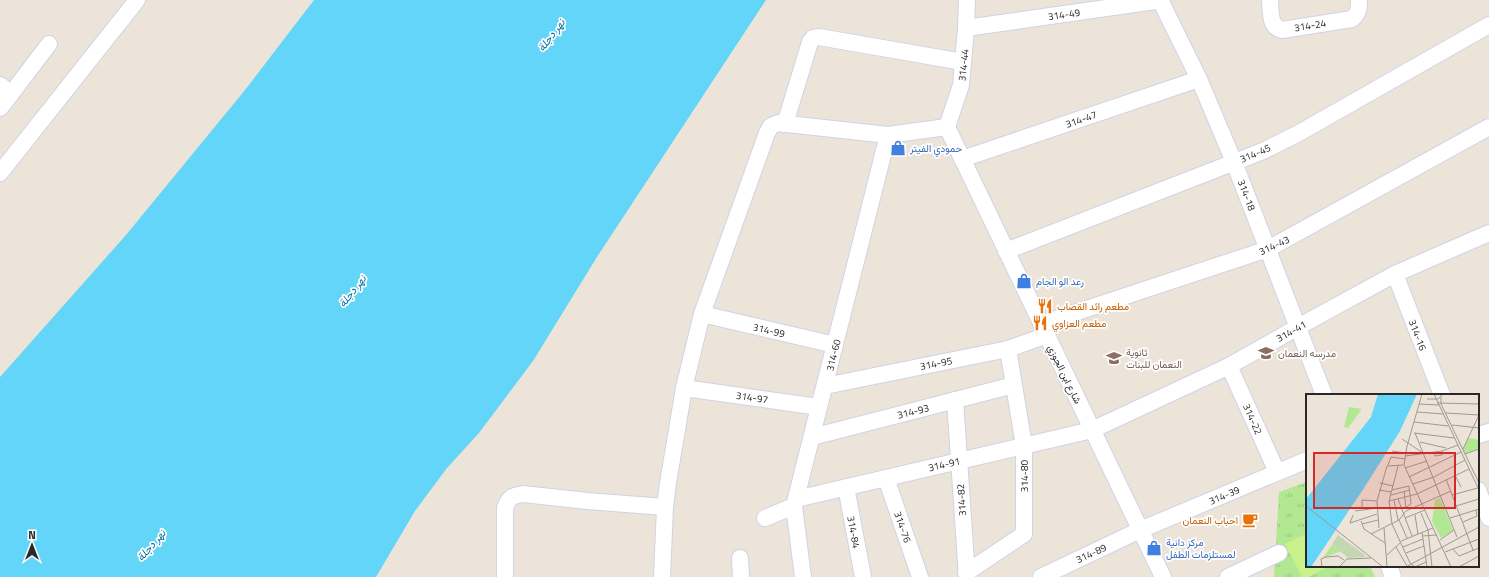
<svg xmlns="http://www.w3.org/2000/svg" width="1489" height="577" font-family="'Titillium Web',Vazirmatn,sans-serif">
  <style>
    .grass { fill: url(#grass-tufts) }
    .pitch { fill: #c9f18c }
    .water { fill: #63d5f8 }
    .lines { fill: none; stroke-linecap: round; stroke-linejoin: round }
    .minor-casing { stroke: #cfd3e4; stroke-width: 18 }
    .minor { stroke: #fff; stroke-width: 16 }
    .labels { text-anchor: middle; stroke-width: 3.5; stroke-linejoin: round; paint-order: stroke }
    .street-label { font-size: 10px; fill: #292929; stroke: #fff }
    .shop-label { font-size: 10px; fill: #366cbe; stroke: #fff; text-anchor: start }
    .food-label { font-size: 10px; fill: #c56008; stroke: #fff; text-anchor: start }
    .education-label { font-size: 10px; fill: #785e54; stroke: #fff; text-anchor: start }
    .water-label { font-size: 11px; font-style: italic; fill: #0371a4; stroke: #fff }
    .inset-road { fill: none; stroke: #9f9993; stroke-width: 1 }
    .view { fill: #d62828; fill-opacity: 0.15; stroke: #d62828; stroke-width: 2 }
    .inset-edge { fill: none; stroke: #292929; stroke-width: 2 }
  </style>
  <defs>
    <pattern id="grass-tufts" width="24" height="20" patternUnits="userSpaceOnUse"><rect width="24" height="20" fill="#b1e891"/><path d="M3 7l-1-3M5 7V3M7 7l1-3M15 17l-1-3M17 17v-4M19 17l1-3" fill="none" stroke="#98c77d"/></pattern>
  </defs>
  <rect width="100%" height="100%" fill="#ede4d9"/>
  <path class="grass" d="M1307,482v84h63l5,11h-101l5,-85z"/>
  <path class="pitch" d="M1307,533v33h23l-22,11h-6l-17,-33z"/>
  <path class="water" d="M314,0h452l-169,257 -64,104 -54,72 -32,35 -32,43 -39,66h-376v-200l126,-142 119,-145z"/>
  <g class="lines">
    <defs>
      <g id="minor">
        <path d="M1160,0l39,79 35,83 90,233"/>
        <path d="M1270,0c1,11 -1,27 12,30l70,-11c7,-6 7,-11 7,-19"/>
        <path d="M966,28l196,-28"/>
        <path d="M0,85l11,9 -11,14"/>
        <path d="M11,94l38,-50"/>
        <path d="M785,124l25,-82 3,-4 6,-1 144,25"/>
        <path d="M947,127l216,450"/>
        <path d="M947,127l14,-42 5,-57 1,-28"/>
        <path d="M962,159l237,-80"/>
        <path d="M0,173l137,-173"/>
        <path d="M1006,251l257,-100 36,-18 190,-108"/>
        <path d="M1395,274l47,121"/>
        <path d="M702,314l133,31"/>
        <path d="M1041,324l227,-75 221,-122"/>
        <path d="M1229,366l48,106"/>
        <path d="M825,386l183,-37 39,-14"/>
        <path d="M684,388l135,19"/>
        <path d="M955,400l12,177"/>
        <path d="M1478,435l11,-3"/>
        <path d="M812,437l202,-52"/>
        <path d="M886,478l34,99"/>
        <path d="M846,487l17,90"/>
        <path d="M1478,490l11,28"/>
        <path d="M796,499l296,-69 137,-64 69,-39 97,-53 94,-41"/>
        <path d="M765,518l29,-12"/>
        <path d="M740,558l1,19"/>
        <path d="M1389,566l4,11"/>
        <path d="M966,573l58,-39v-88l-16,-97"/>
        <path d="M505,577v-69c4,-11 7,-12 18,-14l64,7 78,6"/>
        <path d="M662,577l3,-70 3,-24 16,-95 18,-74 65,-181 4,-7 7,-3 110,12 59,-8"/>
        <path d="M803,577l-9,-71 94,-371"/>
        <path d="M1041,577l99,-47 167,-70"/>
        <path d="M1228,577l51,-24"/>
      </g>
    </defs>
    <use href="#minor" class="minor-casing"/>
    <use href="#minor" class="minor"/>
  </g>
  <defs>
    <symbol id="shop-bare" viewBox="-9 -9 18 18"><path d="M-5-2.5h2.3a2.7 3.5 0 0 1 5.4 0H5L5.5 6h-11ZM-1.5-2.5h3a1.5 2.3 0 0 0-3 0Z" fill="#3f7fe0" stroke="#fff" stroke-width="2.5" paint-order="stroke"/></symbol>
    <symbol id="restaurant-bare" viewBox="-9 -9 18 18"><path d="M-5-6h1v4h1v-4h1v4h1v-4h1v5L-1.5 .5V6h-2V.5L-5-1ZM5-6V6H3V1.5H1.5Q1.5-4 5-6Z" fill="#e8710a" stroke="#fff" stroke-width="2.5" paint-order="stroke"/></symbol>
    <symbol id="school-bare" viewBox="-9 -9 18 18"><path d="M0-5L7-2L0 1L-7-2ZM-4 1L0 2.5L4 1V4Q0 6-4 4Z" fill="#8d6e63" stroke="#fff" stroke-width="2.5" paint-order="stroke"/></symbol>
    <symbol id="cafe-bare" viewBox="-9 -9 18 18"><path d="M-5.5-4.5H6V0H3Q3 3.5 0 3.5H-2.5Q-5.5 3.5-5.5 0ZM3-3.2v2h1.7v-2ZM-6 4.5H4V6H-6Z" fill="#e8710a" stroke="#fff" stroke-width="2.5" paint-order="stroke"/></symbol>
  </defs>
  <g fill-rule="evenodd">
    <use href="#shop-bare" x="887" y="137" width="22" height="22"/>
    <use href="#shop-bare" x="1013" y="270" width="22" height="22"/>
    <use href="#restaurant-bare" x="1034" y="295" width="22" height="22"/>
    <use href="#restaurant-bare" x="1029" y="312" width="22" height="22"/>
    <use href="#school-bare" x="1255" y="342" width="22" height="22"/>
    <use href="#school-bare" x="1103" y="347" width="22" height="22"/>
    <use href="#cafe-bare" x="1239" y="509" width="22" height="22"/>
    <use href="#shop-bare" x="1143" y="537" width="22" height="22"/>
  </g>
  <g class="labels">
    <g class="street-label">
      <text transform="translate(1064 14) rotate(-8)" y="4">314-49</text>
      <text transform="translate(1310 25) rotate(-9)" y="4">314-24</text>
      <text transform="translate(963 65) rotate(-84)" y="4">314-44</text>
      <text transform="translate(1081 119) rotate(-19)" y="4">314-47</text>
      <text transform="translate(1255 153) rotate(-23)" y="4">314-45</text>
      <text transform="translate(1247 195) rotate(69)" y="4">314-18</text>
      <text transform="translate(1274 245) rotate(-25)" y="4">314-43</text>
      <text transform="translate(769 330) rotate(13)" y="4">314-99</text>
      <text transform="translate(1291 331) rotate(-29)" y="4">314-41</text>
      <text transform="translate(1418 335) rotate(69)" y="4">314-16</text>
      <text transform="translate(833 355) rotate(-76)" y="4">314-60</text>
      <text transform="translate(936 363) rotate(-11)" y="4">314-95</text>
      <text transform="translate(1065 374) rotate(64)" y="4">شارع ابن الجوزي</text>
      <text transform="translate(752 397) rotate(8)" y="4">314-97</text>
      <text transform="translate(913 411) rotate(-14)" y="4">314-93</text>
      <text transform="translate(1253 419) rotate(66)" y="4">314-22</text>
      <text transform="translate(944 464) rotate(-13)" y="4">314-91</text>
      <text transform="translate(1024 476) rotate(-90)" y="4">314-80</text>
      <text transform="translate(1224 495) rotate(-23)" y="4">314-39</text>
      <text transform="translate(961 500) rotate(-94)" y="4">314-82</text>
      <text transform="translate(903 527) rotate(71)" y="4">314-76</text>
      <text transform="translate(854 532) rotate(80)" y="4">314-84</text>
      <text transform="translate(1091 553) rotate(-25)" y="4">314-89</text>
    </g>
    <g class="shop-label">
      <text x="910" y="152">حمودي الفيتر</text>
      <text x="1036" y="285">رعد الو الجام</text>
      <text x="1166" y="546">مركز دانية<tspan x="1166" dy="12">لمستلزمات الطفل</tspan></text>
    </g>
    <g class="food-label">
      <text x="1057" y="310">مطعم رائد القصاب</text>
      <text x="1052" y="327">مطعم العزاوي</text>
      <text x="1238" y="524" text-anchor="end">احباب النعمان</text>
    </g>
    <g class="education-label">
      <text x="1126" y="356">ثانوية<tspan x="1126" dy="12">النعمان للبنات</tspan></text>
      <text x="1278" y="357">مدرسه النعمان</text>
    </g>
    <g class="water-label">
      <text transform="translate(551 35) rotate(-53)" y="4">نهر دجلة</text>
      <text transform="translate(352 291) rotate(-52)" y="4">نهر دجلة</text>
      <text transform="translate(151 545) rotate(-49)" y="4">نهر دجلة</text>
    </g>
  </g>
  <g transform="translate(1306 394)">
    <rect width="173" height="173" fill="#ede4d9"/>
    <path d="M163,44l10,2v9l-14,4 -2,-4zM134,104l13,32 -12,8 -9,-17 3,-21zM26,151l9,6 -18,7z" fill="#b1e891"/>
    <path d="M32,141l27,20 -1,2 -16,1 -16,-14z" fill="#c4d8af"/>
    <path d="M43,13l13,2 -14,19 -4,-1z" fill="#b1e891"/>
    <path d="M72,0h39l-17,37 -36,57 -53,79h-5v-68l65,-82z" fill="#63d5f8"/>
    <path class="inset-road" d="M128,0l45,96M135,0v10l38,79M121,5h11l2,-2M131,9l42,1M113,10l20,1M111,18l26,2M140,19l33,2 -16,34M108,28l34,4M146,31l27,3M108,39l40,5M109,39l42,104M96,45l21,14M114,48l26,6M86,57l13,2M128,58l1,4 7,-1v-4M159,60l14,-5M99,62l37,-5 16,-6M82,71l3,-8 14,2M98,71l47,102M98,71l3,-19 15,-52M92,72l-9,35 3,23 18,39 5,4M99,74l22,-7M149,81l6,12M103,83l52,-25M140,85l27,71M74,89l13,3M107,90l21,-7 31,-17M73,96l12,2M86,96l17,-4M98,97l2,18M85,101l19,-5M146,101l26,-7M92,105l14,37M88,106l4,20M83,107l28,-7 52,-25M0,112l77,61M150,112l23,-7M56,114v-8l15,1M99,114l6,-4 -2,-18M49,117l22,-3M115,119l7,17 4,37M47,121l-3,8 27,-9M109,121l3,19M99,124l20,-8M144,124l29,-9M93,126l8,18M55,127l3,8 21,14M157,128l14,-6 -1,-6M56,130l16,-4M73,134l-2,-27 10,-35 16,-1M78,134l3,38M116,138l5,35M65,140l28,-14 7,-9 45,-20M116,142l15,-1M134,146l14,-10M95,147l32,-13M90,153l11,19M97,153l20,-8M147,155l6,7 20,-8M139,158l34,-13M100,159l18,-7M81,161l14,-13M16,173l-1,-8 5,-2 12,-1 6,4M33,173l8,-8 24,-1M100,173l73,-40M109,173l11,-5M153,173l20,-11"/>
    <path class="view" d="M8,59h141v55h-141z"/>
    <rect width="173" height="173" class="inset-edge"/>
  </g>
  <g transform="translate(32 545)" stroke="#ffffff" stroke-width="3" paint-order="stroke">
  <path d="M0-3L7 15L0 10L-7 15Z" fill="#292929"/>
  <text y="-6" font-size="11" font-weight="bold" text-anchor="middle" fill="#292929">N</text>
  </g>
</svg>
